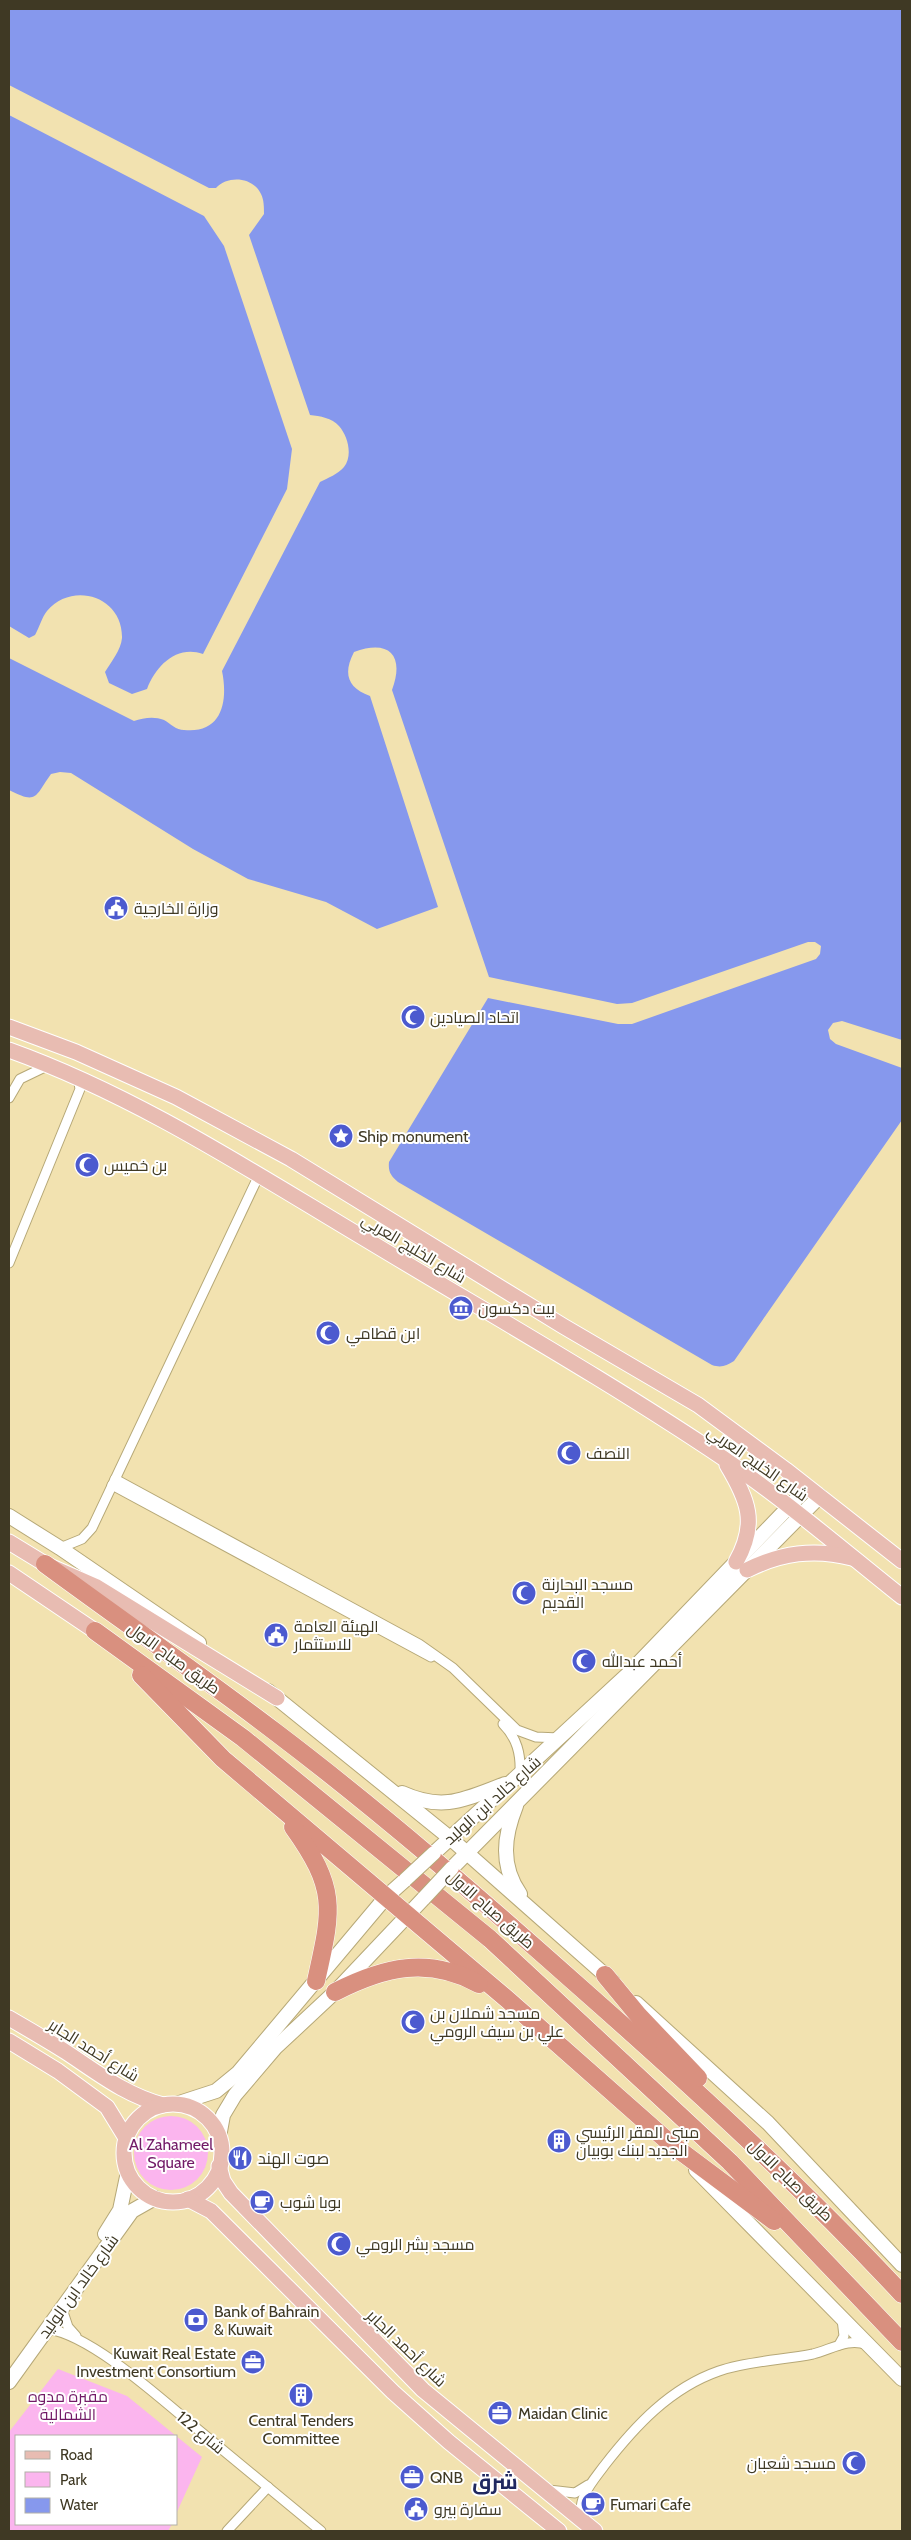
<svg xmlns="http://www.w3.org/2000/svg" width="911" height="2540" font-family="Cabin,Cairo,sans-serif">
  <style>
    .green { fill: #fbb5ee }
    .water { fill: #8698ed }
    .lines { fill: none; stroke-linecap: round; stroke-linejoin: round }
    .street-casing { stroke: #b6a877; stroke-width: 11 }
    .secondary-casing { stroke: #b6a877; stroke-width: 16 }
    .primary-casing { stroke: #fff; stroke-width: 17 }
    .highway-casing { stroke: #fff; stroke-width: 19 }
    .street { stroke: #fff; stroke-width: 9 }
    .secondary { stroke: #fff; stroke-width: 14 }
    .primary { stroke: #e8bcb2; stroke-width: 15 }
    .highway { stroke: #d9907f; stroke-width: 18 }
    .secondary-bridge-casing { stroke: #b6a877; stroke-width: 16; stroke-linecap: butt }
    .secondary-bridge { stroke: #fff; stroke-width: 14 }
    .labels { text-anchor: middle; stroke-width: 4; stroke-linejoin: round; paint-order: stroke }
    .poi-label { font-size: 16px; fill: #3f3924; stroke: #fff; text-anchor: start }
    .street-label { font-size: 16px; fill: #3f3924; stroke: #fff }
    .park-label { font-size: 16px; fill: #721a67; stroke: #fff }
    .district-label { font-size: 21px; font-weight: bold; fill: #202860; stroke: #fff }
  </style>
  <rect width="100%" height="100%" fill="#f2e2b0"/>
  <g class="green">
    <circle cx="171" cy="2153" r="37"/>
    <path d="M58,2369l69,27 75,61 -26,57v-78h-160v88h156l-4,7h-159v-99z"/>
  </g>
  <g class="water">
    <path d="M9,9h893v1031l-60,-19 -9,2 -5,7 2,9 6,5 66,24v52l-168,241c-8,5 -13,7 -22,4l-314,-183c-7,-6 -10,-10 -9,-20l99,-164 130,26h14l184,-65 4,-5 1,-8 -6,-4h-7l-176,61 -15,1 -128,-27 -97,-287c13,-35 -3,-51 -38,-38 -11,21 -7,36 16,44l68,211 -61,22 -51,-27 -78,-23 -55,-30 -122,-76 -11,-1 -9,2c-16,22 -13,31 -42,16v-132l125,63c9,-3 20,-5 30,-1 7,4 12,10 20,10 39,4 44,-30 38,-59l98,-189c8,-4 18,-8 24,-15 9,-11 4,-31 -5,-41 -7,-8 -19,-10 -29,-11l-61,-180 15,-21c0,-7 0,-14 -3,-20 -8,-17 -33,-19 -45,-6h-7l-200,-103z"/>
    <path d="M9,115l195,101 20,30 68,203 -5,40 -84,165c-27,-9 -47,12 -56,35l-15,5 -23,-11 -4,-11c6,-10 16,-22 17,-34 1,-42 -50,-57 -75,-27 -5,6 -8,17 -12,24l-6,3 -20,-12z"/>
  </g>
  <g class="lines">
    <defs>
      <g id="street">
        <path d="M9,1098l11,-19 27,-13"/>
        <path d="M9,1263l71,-174 -2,-11"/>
        <path d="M115,1479l304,165 34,24 64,62 19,7 23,1"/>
        <path d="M112,1485l319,172"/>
        <path d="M60,1548l22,-9 10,-11 167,-353"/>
        <path d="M503,1724c14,14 18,30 17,50"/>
        <path d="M62,2309l6,18 8,9"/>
        <path d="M48,2329c43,6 112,69 147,98 42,35 84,69 126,104"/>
        <path d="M839,2345l5,-9 -2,-17"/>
        <path d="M549,2490l26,3 13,-8"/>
        <path d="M583,2520c-8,-20 10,-39 21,-54 31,-40 66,-78 115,-95 29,-10 64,-11 94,-17 17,-4 36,-17 54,-9"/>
        <path d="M227,2531l41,-44"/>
      </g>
      <g id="secondary">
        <path d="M9,1516l51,32 139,95"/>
        <path d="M268,1691l182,147 163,144"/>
        <path d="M402,1793c42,19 63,6 103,-9"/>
        <path d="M516,1806c-12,30 -16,59 4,88"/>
        <path d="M434,1853l192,-177 182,-189"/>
        <path d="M452,1868l368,-372"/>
        <path d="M636,2003l132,120 134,142"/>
        <path d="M176,2104l40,-13 22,-18 148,-176 19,-17"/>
        <path d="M219,2137l4,-22 12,-20 40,-47 60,-56 89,-94"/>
        <path d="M696,2170l206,209"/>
        <path d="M105,2234l15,-24 8,-38"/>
        <path d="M9,2382l123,-171 23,-13"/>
      </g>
      <g id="primary">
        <path d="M9,1027l67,25 100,45 115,62 272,167 135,79 88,65 116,91"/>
        <path d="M9,1050c128,46 242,121 358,190 119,72 240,140 356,218 62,42 120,92 179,139"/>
        <path d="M727,1465c21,35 31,58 9,97"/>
        <path d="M9,1542l36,22 50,22 182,112"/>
        <path d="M747,1570c34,-17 67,-22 105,-12"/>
        <path d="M9,1573l86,58"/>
        <path d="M9,2018c19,11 38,22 57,34 32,21 59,43 97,53"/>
        <path d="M9,2041l49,30 49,36 19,31"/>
        <circle cx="173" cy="2153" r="49"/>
        <path d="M219,2166l4,15 8,12 192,197 172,141"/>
        <path d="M188,2199l23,12 182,181 56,50 110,89"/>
      </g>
      <g id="highway">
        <path d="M45,1564c76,56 154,110 229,167 107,81 208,169 308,258 111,98 219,197 320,305"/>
        <path d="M95,1631l148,107 247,201 240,223 172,180"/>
        <path d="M141,1675l82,84 285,241 163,144 103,77"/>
        <path d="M293,1827c45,63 39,82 23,154"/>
        <path d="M605,1975l33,40 60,63"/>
        <path d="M335,1992c49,-25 93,-36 144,-8"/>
      </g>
    </defs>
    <use href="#street" class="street-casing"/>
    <use href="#secondary" class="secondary-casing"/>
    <use href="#primary" class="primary-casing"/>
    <use href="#highway" class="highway-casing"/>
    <use href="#street" class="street"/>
    <use href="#secondary" class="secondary"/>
    <use href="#primary" class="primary"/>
    <use href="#highway" class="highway"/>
    <defs>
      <g id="secondary-bridge">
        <path d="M405,1880l29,-27"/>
        <path d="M424,1898l28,-30"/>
      </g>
    </defs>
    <use href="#secondary-bridge" class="secondary-bridge-casing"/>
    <use href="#secondary-bridge" class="secondary-bridge"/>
  </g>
  <defs>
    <symbol id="civic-disc" viewBox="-11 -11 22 22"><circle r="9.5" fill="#4c5acf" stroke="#fff"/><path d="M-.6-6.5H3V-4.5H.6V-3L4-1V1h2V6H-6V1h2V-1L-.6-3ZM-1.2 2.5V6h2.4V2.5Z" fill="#fff"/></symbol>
    <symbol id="mosque-disc" viewBox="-11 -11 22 22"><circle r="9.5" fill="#4c5acf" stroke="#fff"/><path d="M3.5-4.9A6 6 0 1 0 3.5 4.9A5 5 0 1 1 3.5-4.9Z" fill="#fff"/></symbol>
    <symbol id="sight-disc" viewBox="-11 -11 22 22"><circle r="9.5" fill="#4c5acf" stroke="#fff"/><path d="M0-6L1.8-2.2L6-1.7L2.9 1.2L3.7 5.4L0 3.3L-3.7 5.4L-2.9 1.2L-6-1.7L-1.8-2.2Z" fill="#fff"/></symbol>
    <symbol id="museum-disc" viewBox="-11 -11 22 22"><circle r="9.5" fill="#4c5acf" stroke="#fff"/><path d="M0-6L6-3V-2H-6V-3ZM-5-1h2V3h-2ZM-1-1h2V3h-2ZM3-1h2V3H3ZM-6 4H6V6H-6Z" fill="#fff"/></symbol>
    <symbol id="building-disc" viewBox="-11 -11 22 22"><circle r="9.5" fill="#4c5acf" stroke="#fff"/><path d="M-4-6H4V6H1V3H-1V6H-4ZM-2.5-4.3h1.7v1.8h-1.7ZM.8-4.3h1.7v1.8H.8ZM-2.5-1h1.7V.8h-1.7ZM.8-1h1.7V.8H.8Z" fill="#fff"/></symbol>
    <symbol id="restaurant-disc" viewBox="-11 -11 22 22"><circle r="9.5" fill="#4c5acf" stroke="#fff"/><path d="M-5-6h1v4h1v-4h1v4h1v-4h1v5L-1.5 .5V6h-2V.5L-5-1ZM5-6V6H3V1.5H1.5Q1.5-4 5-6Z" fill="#fff"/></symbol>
    <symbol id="cafe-disc" viewBox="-11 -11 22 22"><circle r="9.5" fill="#4c5acf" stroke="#fff"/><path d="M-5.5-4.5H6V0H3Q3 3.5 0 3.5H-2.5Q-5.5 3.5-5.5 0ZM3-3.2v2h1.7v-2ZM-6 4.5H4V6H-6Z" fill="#fff"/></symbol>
    <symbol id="bank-disc" viewBox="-11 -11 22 22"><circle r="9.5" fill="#4c5acf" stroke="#fff"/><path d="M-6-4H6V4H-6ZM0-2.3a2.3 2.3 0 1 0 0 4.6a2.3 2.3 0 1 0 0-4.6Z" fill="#fff"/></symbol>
    <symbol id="office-disc" viewBox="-11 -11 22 22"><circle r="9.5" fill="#4c5acf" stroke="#fff"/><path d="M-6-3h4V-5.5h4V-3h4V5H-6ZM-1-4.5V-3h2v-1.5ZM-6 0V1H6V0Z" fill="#fff"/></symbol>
  </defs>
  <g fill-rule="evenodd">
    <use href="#civic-disc" x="102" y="894" width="28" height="28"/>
    <use href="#mosque-disc" x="399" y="1003" width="28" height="28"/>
    <use href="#sight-disc" x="327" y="1122" width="28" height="28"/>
    <use href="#mosque-disc" x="73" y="1151" width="28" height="28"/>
    <use href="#museum-disc" x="447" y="1294" width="28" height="28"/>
    <use href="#mosque-disc" x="314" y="1319" width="28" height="28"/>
    <use href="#mosque-disc" x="555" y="1439" width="28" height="28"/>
    <use href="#mosque-disc" x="510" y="1579" width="28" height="28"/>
    <use href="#civic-disc" x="262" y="1621" width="28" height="28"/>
    <use href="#mosque-disc" x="570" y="1647" width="28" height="28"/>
    <use href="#mosque-disc" x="399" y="2008" width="28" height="28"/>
    <use href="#building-disc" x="545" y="2127" width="28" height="28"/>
    <use href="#restaurant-disc" x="226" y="2144" width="28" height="28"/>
    <use href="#cafe-disc" x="248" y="2188" width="28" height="28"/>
    <use href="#mosque-disc" x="325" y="2230" width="28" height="28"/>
    <use href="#bank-disc" x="182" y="2306" width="28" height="28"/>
    <use href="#office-disc" x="239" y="2348" width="28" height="28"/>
    <use href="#building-disc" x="287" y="2381" width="28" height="28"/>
    <use href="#office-disc" x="486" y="2399" width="28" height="28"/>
    <use href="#mosque-disc" x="840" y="2449" width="28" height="28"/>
    <use href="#office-disc" x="398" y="2463" width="28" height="28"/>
    <use href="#cafe-disc" x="579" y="2490" width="28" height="28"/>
    <use href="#civic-disc" x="402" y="2495" width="28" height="28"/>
  </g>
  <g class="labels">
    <g class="poi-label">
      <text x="134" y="914">وزارة الخارجية</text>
      <text x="430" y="1023">اتحاد الصيادين</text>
      <text x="358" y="1142">Ship monument</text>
      <text x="104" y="1171">بن خميس</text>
      <text x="478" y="1314">بيت دكسون</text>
      <text x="346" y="1339">ابن قطامي</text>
      <text x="586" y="1459">النصف</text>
      <text x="542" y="1590">مسجد البحارنة<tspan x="542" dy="18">القديم</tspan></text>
      <text x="294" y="1632">الهيئة العامة<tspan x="294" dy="18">للاستثمار</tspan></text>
      <text x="602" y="1667">أحمد عبدالله</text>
      <text x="430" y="2019">مسجد شملان بن<tspan x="430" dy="18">علي بن سيف الرومي</tspan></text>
      <text x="576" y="2138">مبنى المقر الرئيسي<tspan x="576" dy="18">الجديد لبنك بوبيان</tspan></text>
      <text x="258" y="2164">صوت الهند</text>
      <text x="280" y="2208">بوبا شوب</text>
      <text x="356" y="2250">مسجد بشر الرومي</text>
      <text x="214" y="2317">Bank of Bahrain<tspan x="214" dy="18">&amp; Kuwait</tspan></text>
      <text x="236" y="2359" text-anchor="end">Kuwait Real Estate<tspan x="236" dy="18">Investment Consortium</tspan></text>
      <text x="518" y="2419">Maidan Clinic</text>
      <text x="301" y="2426" text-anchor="middle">Central Tenders<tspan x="301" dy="18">Committee</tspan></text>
      <text x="836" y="2469" text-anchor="end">مسجد شعبان</text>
      <text x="430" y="2483">QNB</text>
      <text x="610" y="2510">Fumari Cafe</text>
      <text x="434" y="2515">سفارة بيرو</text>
    </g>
    <g class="street-label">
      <text transform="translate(414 1248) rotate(31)" y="6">شارع الخليج العربي</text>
      <text transform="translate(758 1463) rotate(35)" y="6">شارع الخليج العربي</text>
      <text transform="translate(174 1658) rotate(36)" y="6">طريق صباح الاول</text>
      <text transform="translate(492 1800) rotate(-42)" y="6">شارع خالد ابن الوليد</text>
      <text transform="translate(491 1909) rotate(41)" y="6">طريق صباح الاول</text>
      <text transform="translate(94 2050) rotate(32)" y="6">شارع أحمد الجابر</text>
      <text transform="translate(791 2180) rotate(44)" y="6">طريق صباح الاول</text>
      <text transform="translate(78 2286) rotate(-54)" y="6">شارع خالد ابن الوليد</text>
      <text transform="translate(407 2348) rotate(44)" y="6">شارع أحمد الجابر</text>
      <text transform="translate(201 2432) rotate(40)" y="6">شارع 122</text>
    </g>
    <g class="park-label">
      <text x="171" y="2150">Al Zahameel<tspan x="171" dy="18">Square</tspan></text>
      <text x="68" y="2402">مقبرة مدوه<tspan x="68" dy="18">الشمالية</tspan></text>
    </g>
    <g class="district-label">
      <text x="495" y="2489">شرق</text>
    </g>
  </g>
  <rect width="911" height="2540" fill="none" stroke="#3f3924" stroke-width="20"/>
  <rect x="15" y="2435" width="162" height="90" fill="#ffffff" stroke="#b2b0a7"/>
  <rect x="25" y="2451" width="25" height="8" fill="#e8bcb2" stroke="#b2b0a7"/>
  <text x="60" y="2460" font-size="15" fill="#3f3924">Road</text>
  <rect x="25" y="2472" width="25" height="15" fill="#fbb5ee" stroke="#b2b0a7"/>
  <text x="60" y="2485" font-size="15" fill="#3f3924">Park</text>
  <rect x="25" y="2498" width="25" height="15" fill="#8698ed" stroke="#b2b0a7"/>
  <text x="60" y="2510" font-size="15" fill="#3f3924">Water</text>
</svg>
